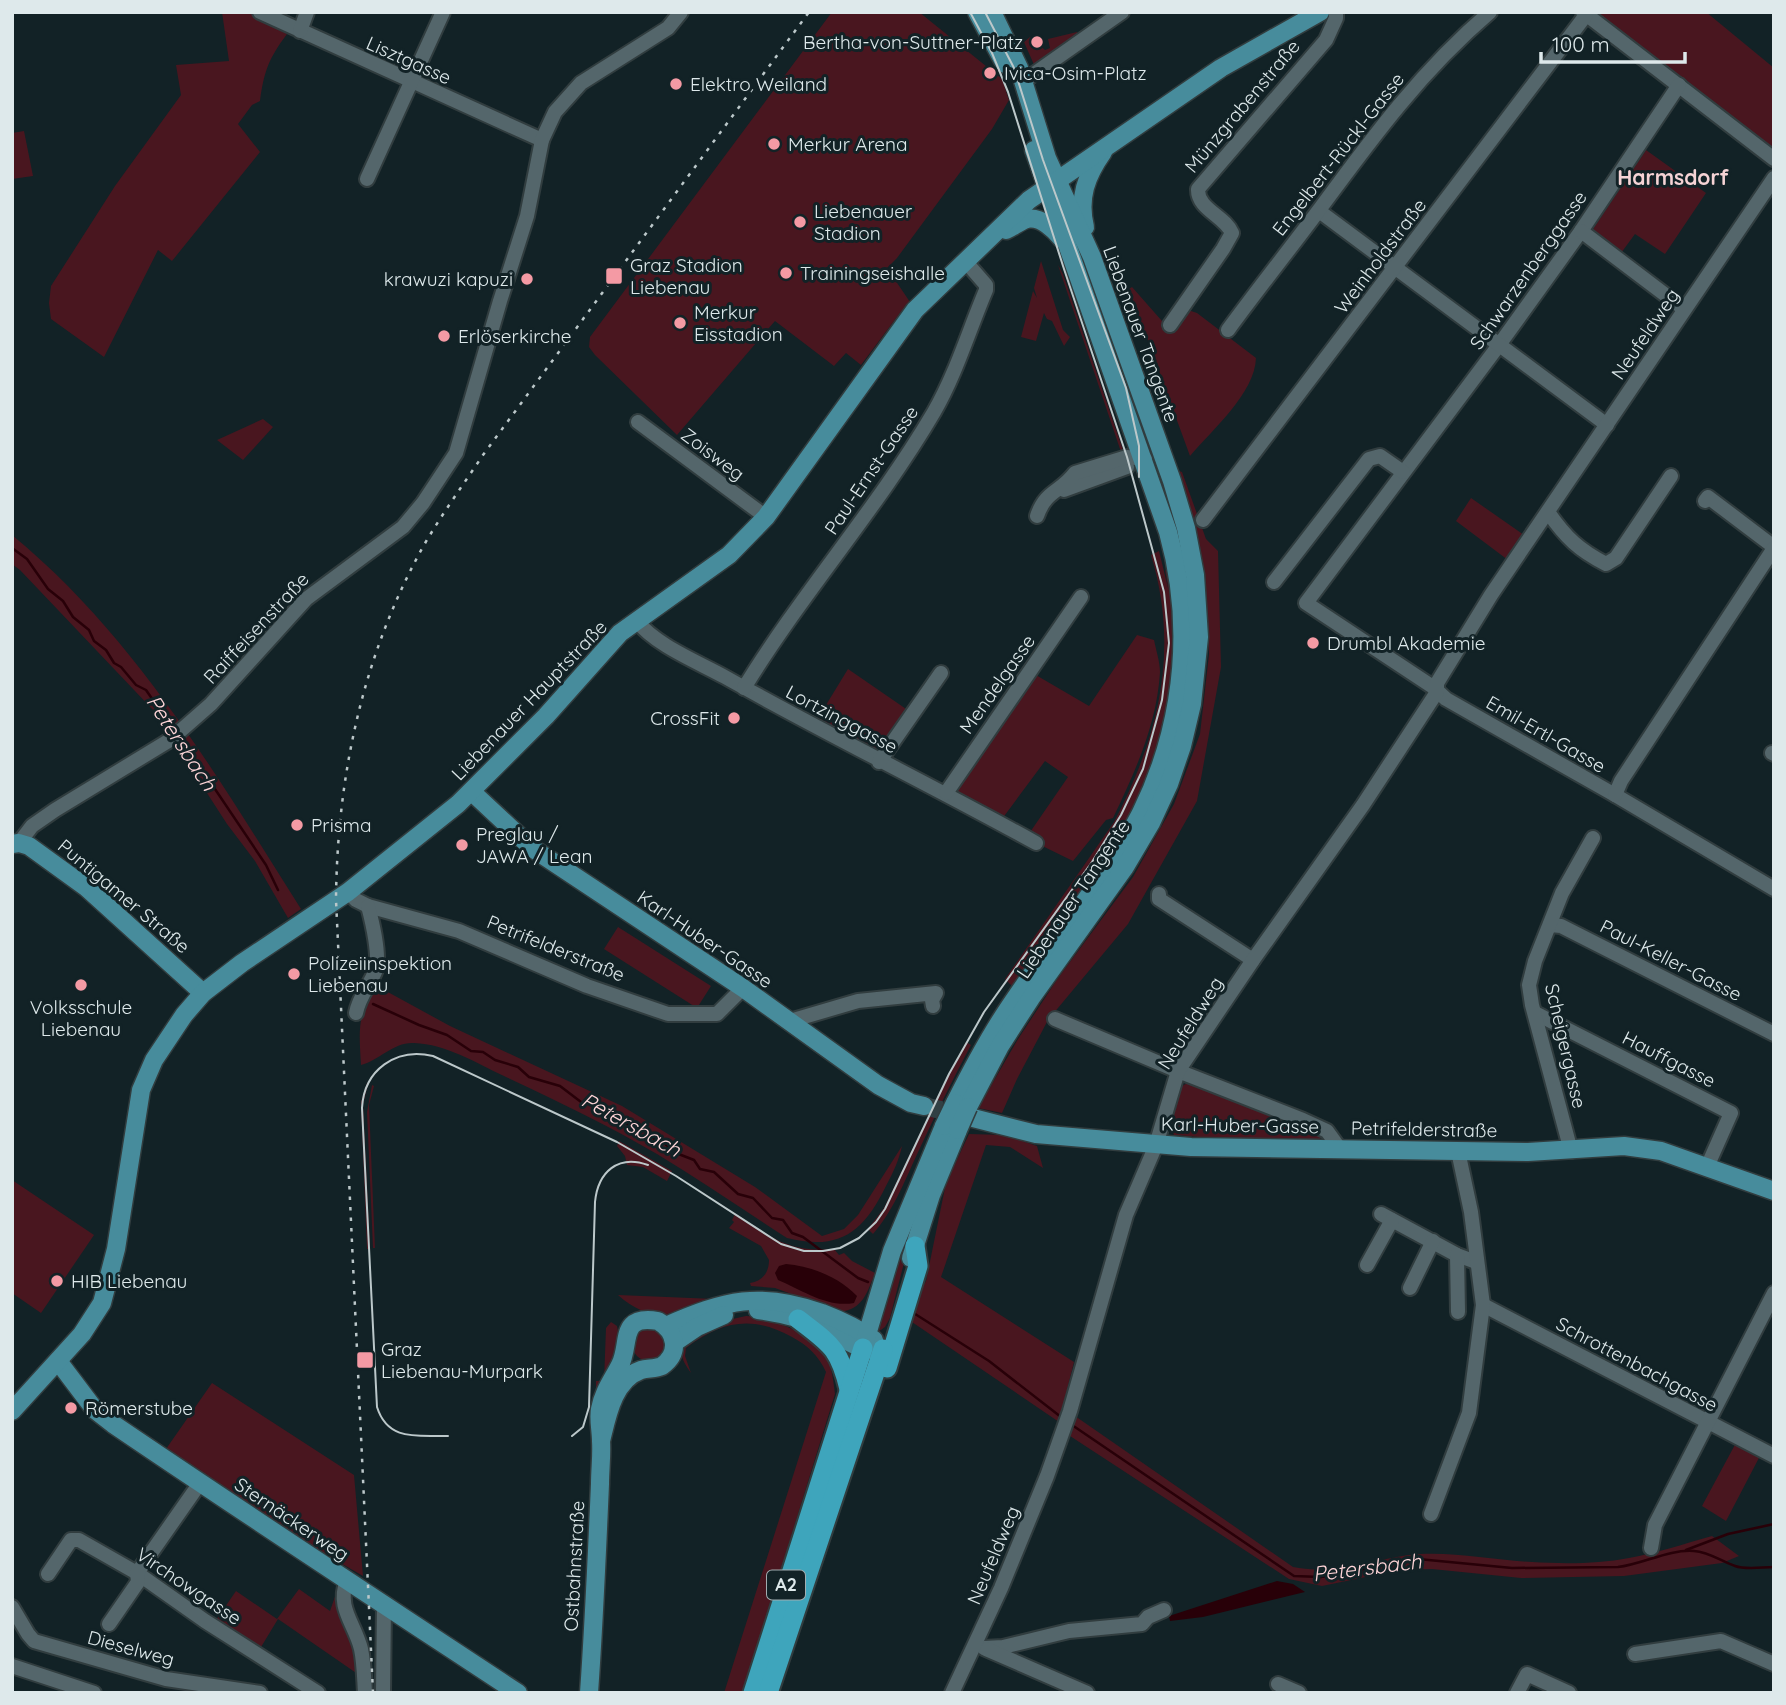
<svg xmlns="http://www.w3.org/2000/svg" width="1786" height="1705" font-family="Quicksand,sans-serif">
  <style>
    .green { fill: #49161f }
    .water { fill: #280008 }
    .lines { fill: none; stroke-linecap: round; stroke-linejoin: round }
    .stream { stroke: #280008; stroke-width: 2.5 }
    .major-tunnel { stroke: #314044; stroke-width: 18; stroke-dasharray: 18 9; stroke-linecap: butt }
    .minor-casing { stroke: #313d3f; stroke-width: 18 }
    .major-casing { stroke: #313d3f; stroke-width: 21 }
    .highway-casing { stroke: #313d3f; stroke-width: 23 }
    .minor { stroke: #54666b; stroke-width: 14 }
    .major { stroke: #478c9c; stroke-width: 18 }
    .highway { stroke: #3ea5bc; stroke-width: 19 }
    .tram { stroke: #bcc8ca; stroke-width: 2 }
    .rail { stroke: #bcc8ca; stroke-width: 2.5; stroke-dasharray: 3.5 7; stroke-linecap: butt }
    .major-bridge-casing { stroke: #313d3f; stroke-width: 21; stroke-linecap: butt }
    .major-bridge { stroke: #478c9c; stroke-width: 18 }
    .poi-dot { fill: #f49aa4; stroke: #122226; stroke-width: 2.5 }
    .labels { text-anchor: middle; stroke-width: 6; stroke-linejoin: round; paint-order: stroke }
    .shield { fill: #122226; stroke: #a1adb0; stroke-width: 2 }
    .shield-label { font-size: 18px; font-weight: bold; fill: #dee9eb }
    .poi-label { font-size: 19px; fill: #dee9eb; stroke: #122226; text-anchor: start }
    .street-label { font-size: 19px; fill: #dee9eb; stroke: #122226 }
    .neighbourhood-label { font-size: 21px; font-weight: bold; fill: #f6d3d5; stroke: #122226 }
    .water-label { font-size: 21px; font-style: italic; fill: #ffd5d8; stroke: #122226 }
  </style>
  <rect width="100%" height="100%" fill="#122226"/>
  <g class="green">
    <path d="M222,12h26l39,22c-18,24 -23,37 -27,67l-8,4 -14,19 22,28 -88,109 -14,-11 -54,107 -53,-38 -2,-16 2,-17 64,-100 66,-91 -5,-30 53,-4z"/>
    <path d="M832,12h87l83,67 7,21 -17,29 -95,129 -10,10 25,37h-6l-45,60 -15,-12 -12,13 -59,-45 -98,114 -82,-80 -6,-8 1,-10z"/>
    <path d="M1597,12h109l68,56v78h-3l-117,-86z"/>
    <path d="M1077,32l1,4 -43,31 -11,-25 6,-5 15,13 5,-2 -2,-9z"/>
    <path d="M24,131l9,45 -21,3v-46z"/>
    <path d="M1646,150l60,43 -41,61 -30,-20 -14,19 -30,-21z"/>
    <path d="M1063,201l85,236 -6,1 -8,-31z"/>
    <path d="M1041,261l22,69 7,7 -6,9 -12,-25 -5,-2 -3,-6 -8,28 -15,-4 12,-46 4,7 -3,-10z"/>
    <path d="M1058,265l5,9 60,176 -2,2z"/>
    <path d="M1132,287l37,42 19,-19 9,3 59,45c-1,35 -44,72 -66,98l-61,-167z"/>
    <path d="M263,419l10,8 -30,33 -26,-20z"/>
    <path d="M1179,471l3,1 24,67 12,12 3,116 -24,134 -69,123 -80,96 -31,59 -15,34 -24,-5 40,-69 40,-61 75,-101 41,-73 26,-70 9,-80 -7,-96z"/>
    <path d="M1162,480c44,118 38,247 -25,357 -42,74 -101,137 -143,210 -26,44 -48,91 -66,139 -16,43 -27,88 -38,132l-5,9 -7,5 -3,-3c30,-96 64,-196 115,-283 43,-73 100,-136 144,-209 68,-112 66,-235 23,-355z"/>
    <path d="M1471,498l53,37 -16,25 -52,-39z"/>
    <path d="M12,535c123,101 205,241 289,374l-13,9 -33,-57 -28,-37 -73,-113 -134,-141 -8,-6z"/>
    <path d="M1159,551l10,41 -4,-22 3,2 8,28 -2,84 -19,76 -23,54 -18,32 -100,142 -9,-9 109,-157c45,-86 66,-172 37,-267z"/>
    <path d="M1137,635l17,5c2,10 6,22 6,32 -3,52 -25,100 -47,146l-7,2 -33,41 -47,-23 42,-61 -23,-16 -46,62 -53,-30 83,-122 60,35z"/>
    <path d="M848,669l61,42 -33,45 -61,-33z"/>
    <path d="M618,927l93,59 -14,22 -93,-59z"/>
    <path d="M375,985l75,41 172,80 133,81 67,49 22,-7 14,-14 44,-69c-3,14 -9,27 -16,40 -23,47 -47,65 -99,52 -43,-28 -86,-57 -130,-84 -49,-29 -102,-54 -153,-78 -28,-13 -58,-32 -90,-33 -21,-1 -34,17 -53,22 -2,-35 -4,-48 14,-80z"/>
    <path d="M966,1042l5,3c-18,34 -35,68 -51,103 -14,29 -25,61 -47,86l-5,-5 16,-21 53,-110z"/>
    <path d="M1191,1081l131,49 -2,10 -71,1 -75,-6 -4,-6 12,-43z"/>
    <path d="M367,1083l1,1 -5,20 7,145h-3l-6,-147z"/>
    <path d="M372,1085l2,1 -5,19 6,143h-2l-6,-136z"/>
    <path d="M969,1134l36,1 32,11 6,22 -33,-21 -24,-2 -45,132 133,85 -15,60 -150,-102 7,-22 10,-17 20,-98z"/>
    <path d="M619,1141l53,30 -5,10 -24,-14 -16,-2 -2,-9 -8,-10z"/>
    <path d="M12,1180l82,55 -53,78 -29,-20z"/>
    <path d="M735,1214c37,23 52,39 99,35l5,6 5,-2 8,8 23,12c-8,20 -12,36 -35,39l-65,-24 -24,-2 -1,-3c13,-2 19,-11 19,-23l-8,-14 -32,-18 5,-6 -2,-2z"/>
    <path d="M618,1295l97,4c-39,15 -62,27 -97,-4z"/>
    <path d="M746,1316c22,1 65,17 78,36 8,13 9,27 11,42l-92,299h-19l102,-321c-7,-16 -19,-27 -34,-35 -40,-22 -70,-16 -106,11l-1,8 6,17c-6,-9 -12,-16 -8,-28l36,-23z"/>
    <path d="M611,1322l6,4c6,26 -9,49 -21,72v-17h8l2,-53z"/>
    <circle cx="649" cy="1344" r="17"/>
    <path d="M212,1383l142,92 9,101 -45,-26 -11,-4 -141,-97z"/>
    <path d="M1075,1416l218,151c43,9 84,-10 127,-13 37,-2 75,6 112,8 31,2 66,2 97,-4 27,-5 55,-14 83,-22l27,20 -17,7 -98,13 -103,2 -89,-9 -32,1 -78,16 -33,-7 -219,-143z"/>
    <path d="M1737,1441l24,13 -35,67 -24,-15z"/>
    <path d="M338,1588l16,52 8,37 -84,-58 -20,33 -44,-29 22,-32 41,28 22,-30 31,22z"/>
  </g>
  <g class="water">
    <path d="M786,1264c25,2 53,13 71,32l-3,7c-27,5 -52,-13 -76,-23l-3,-7 4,-7z"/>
    <path d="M1277,1581l16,3 12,8 -102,25 -33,4 -1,-5z"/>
  </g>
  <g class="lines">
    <g class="stream">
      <path d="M12,548l15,11 21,30 15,12 10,16 16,13 5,11 12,9 8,13 7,4 15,18 10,5 27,39"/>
      <path d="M180,737l86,128 12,25"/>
      <path d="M373,1004l46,21 28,10 24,16 12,1 12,8 23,7 11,10 31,9 21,16 20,4 10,5 19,15 15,3 12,13h6l13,11 18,7 6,9 14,3 24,22 15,4 19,20 11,2 9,13 11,4 55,41 10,4"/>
      <path d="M912,1312l77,49 72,56"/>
      <path d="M1072,1425l222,151 27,1 97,-18 94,9 106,-1c25,-3 51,-18 76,-16 15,1 27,10 41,15 11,4 27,1 39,1"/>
      <path d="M1686,1550l42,-16 46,-10"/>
    </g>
    <path class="major-tunnel" d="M924,1106l41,10"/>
    <defs>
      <g id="minor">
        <path d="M260,12l282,128"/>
        <path d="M1583,12l191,147"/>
        <path d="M300,31l7,-19"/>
        <path d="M1024,81l98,-69"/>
        <path d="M1679,85l-98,146 -82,114 -193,258 127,84 13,12 169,96 159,94"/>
        <path d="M367,179l76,-167"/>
        <path d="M1319,211l288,214"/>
        <path d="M1581,231l103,78"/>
        <path d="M1170,325l53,-76 9,-16c-7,-17 -35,-24 -34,-44l128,-149 10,-22v-6"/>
        <path d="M1228,330c30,-41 61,-80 91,-120 53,-72 102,-139 171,-198"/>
        <path d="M638,422l128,95"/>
        <path d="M1064,490l63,-23"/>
        <path d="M1705,501l3,-4 66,50"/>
        <path d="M1548,512c18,26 31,38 58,52l10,-6 55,-82"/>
        <path d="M1037,516c9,-26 23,-23 38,-43l52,-16 18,2"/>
        <path d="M1203,520l383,-505"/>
        <path d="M1274,582l95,-123 11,-3 23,16"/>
        <path d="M636,620c19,25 62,42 89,57 103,58 208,109 311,166"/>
        <path d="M744,688c58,-95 133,-179 190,-276 22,-38 35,-82 52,-122v-5l-20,-23"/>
        <path d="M1772,753l2,1"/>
        <path d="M879,762l62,-89"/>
        <path d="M946,793l135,-196"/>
        <path d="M1615,795l6,-14 153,-233"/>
        <path d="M19,843l13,-17 23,-16 115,-70 41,-36 95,-105 97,-72 20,-24 33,-50 44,-152 27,-85 15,-76 13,-28 26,-29 87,-55 13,-16"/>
        <path d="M348,892l8,8 12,6 91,25 128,55 81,28h49l26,-26"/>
        <path d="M1159,894v5l94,61"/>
        <path d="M1550,925l11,1 213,108"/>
        <path d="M356,1013c3,-16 13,-27 19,-41 6,-14 -3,-51 -7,-66"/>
        <path d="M1535,1013l196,100 -24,54"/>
        <path d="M1055,1019l123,52 125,49 24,11 13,18"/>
        <path d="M790,1021l68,-20 78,-8 -4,7 1,6"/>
        <path d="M1571,1151l-39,-146 -3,-20 6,-24 27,-68 31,-55"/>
        <path d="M1381,1214l76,41 19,7"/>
        <path d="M1457,1255l1,57"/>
        <path d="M1367,1265l25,-45"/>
        <path d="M1410,1288l23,-47"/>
        <path d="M1483,1305l291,151"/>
        <path d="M1431,1514l38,-101 14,-108 -12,-93 -13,-61"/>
        <path d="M1651,1548l4,-23 119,-232"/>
        <path d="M48,1574l23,-34h8l58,33 68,48 113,72"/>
        <path d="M347,1581c-11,26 8,43 14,68 3,14 3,29 4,44"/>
        <path d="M12,1607l16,27 6,7 132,38 94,14"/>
        <path d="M109,1624l29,-42 -1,-9 63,-90"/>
        <path d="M984,1648l19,-1 66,-16 73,-7 6,-7 16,-7"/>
        <path d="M986,1649l101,44"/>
        <path d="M1635,1654l86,-13 53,23"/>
        <path d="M12,1666l82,27"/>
        <path d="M1278,1684l21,9"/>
        <path d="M383,1693l1,-90"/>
        <path d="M952,1693l49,-105 46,-112 23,-65 56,-196 30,-70 22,-74 75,-111 110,-155 74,-113v-9l54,-88 283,-417"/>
        <path d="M1517,1693l10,-19 42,19"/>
      </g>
      <g id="major">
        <path d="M977,12l28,52"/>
        <path d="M1085,227c-7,-29 1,-51 18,-75"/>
        <path d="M1006,230c7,-3 14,-9 21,-11 14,-3 28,11 35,20"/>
        <path d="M472,792l60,56 211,140 135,97 33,18 13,3"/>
        <path d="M12,844l7,-1 10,3 58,42 116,105"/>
        <path d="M955,1103c15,-30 31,-60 49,-88 35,-54 76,-104 111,-157 64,-97 84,-215 53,-326l-134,-382"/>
        <path d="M968,1107l32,-61 31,-48 94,-131 26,-44 18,-39 13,-38 10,-42 7,-67 -4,-62 -9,-47 -14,-47 -80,-224 -45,-99 -28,-90 -27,-56"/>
        <path d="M973,1118l63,16 155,13 337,5 96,-6 37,5 113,40"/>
        <path d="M911,1258l20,-63 27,-65"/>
        <path d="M758,1310c22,3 45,8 65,18 16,8 32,20 50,22"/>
        <path d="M666,1326c59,-26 94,-35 156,-13 18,7 36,15 52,27"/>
        <path d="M675,1342l22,-15 27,-12"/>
        <path d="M863,1348l29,-97 52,-125"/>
        <path d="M58,1361l37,49 18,14c134,91 270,180 405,269"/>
        <path d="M12,1411l70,-77 20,-31 14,-54 25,-159 13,-30 30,-45 19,-22 39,-30 106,-71 110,-88 88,-88 74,-83 109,-78 37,-38 149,-207 114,-110 192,-132 99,-56"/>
        <path d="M589,1693c5,-70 8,-140 11,-209 0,-15 2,-29 1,-43 0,-11 -3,-22 -1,-32 3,-17 13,-30 20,-44 11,-21 -2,-51 38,-44 19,11 22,32 4,45 -7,3 -14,2 -21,4 -28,10 -34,47 -40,71"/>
      </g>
      <g id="highway">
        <path d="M798,1319c32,25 41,28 51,70"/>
        <path d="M887,1368l31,-102 -3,-20"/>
        <path d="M753,1693l110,-345"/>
        <path d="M768,1693l115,-344"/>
      </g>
    </defs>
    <use href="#minor" class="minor-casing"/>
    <use href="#major" class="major-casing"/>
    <use href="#highway" class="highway-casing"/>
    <use href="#minor" class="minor"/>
    <use href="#major" class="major"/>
    <use href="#highway" class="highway"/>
    <g class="tram">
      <path d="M985,12l29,56 29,92 83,228 13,58v31"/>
      <path d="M448,1436c-30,-1 -60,6 -71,-29l-15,-299c2,-38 34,-61 71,-52l184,86 59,34 105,68 23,7h19l17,-3 19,-10 17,-16 9,-13 64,-135 35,-62 108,-150 29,-47 22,-46 19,-69 7,-57 -5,-51 -37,-135 -64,-191 -55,-174 -16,-39 -22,-41"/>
      <path d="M572,1436l11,-9 6,-20 6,-205c3,-30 23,-48 53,-37"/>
    </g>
    <path class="rail" d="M373,1693l-37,-793c1,-124 27,-246 88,-355 18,-31 39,-60 59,-90l326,-443"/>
    <defs>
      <g id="major-bridge">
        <path d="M944,1126l11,-23"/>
        <path d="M958,1130l10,-23"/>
      </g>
    </defs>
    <use href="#major-bridge" class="major-bridge-casing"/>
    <use href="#major-bridge" class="major-bridge"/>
  </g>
  <g class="poi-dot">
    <circle cx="1037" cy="42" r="7"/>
    <circle cx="990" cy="73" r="7"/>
    <circle cx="676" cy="84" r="7"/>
    <circle cx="774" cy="144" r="7"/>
    <circle cx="800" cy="222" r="7"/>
    <circle cx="786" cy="273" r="7"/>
    <rect x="605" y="267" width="18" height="18" rx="3.5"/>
    <circle cx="527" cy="279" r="7"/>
    <circle cx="680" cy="323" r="7"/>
    <circle cx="444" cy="336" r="7"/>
    <circle cx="1313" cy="643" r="7"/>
    <circle cx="734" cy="718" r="7"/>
    <circle cx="297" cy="825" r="7"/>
    <circle cx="462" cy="845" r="7"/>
    <circle cx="294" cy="974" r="7"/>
    <circle cx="81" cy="985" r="7"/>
    <circle cx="57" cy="1281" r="7"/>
    <rect x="356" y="1351" width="18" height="18" rx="3.5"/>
    <circle cx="71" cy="1408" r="7"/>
  </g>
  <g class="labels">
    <rect class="shield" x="767" y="1570.5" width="38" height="29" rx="5"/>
    <g class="shield-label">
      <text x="786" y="1591">A2</text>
    </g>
    <g class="poi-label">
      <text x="1023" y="49" text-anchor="end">Bertha-von-Suttner-Platz</text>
      <text x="1004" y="80">Ivica-Osim-Platz</text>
      <text x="690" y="91">Elektro Weiland</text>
      <text x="788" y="151">Merkur Arena</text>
      <text x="814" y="218">Liebenauer<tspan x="814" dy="22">Stadion</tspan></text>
      <text x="630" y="272">Graz Stadion<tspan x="630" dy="22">Liebenau</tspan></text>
      <text x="800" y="280">Trainingseishalle</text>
      <text x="513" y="286" text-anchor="end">krawuzi kapuzi</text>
      <text x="694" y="319">Merkur<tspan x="694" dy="22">Eisstadion</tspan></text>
      <text x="458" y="343">Erlöserkirche</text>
      <text x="1327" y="650">Drumbl Akademie</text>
      <text x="720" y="725" text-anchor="end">CrossFit</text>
      <text x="311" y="832">Prisma</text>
      <text x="476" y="841">Preglau /<tspan x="476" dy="22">JAWA / Lean</tspan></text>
      <text x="308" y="970">Polizeiinspektion<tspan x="308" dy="22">Liebenau</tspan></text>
      <text x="81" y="1014" text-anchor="middle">Volksschule<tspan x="81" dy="22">Liebenau</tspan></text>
      <text x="71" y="1288">HIB Liebenau</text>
      <text x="381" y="1356">Graz<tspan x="381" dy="22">Liebenau-Murpark</tspan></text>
      <text x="85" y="1415">Römerstube</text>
    </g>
    <g class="street-label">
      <text transform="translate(409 60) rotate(24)" y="7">Lisztgasse</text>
      <text transform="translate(1242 106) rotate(-50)" y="7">Münzgrabenstraße</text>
      <text transform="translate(1338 154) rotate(-52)" y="7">Engelbert-Rückl-Gasse</text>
      <text transform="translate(1380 256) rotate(-53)" y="7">Weinholdstraße</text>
      <text transform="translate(1528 270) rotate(-55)" y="7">Schwarzenberggasse</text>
      <text transform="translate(1141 334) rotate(70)" y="7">Liebenauer Tangente</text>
      <text transform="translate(1645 334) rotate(-56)" y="7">Neufeldweg</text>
      <text transform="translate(713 454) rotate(37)" y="7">Zoisweg</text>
      <text transform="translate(871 470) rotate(-56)" y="7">Paul-Ernst-Gasse</text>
      <text transform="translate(256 628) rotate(-47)" y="7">Raiffeisenstraße</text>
      <text transform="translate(997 684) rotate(-55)" y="7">Mendelgasse</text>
      <text transform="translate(529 700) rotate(-46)" y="7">Liebenauer Hauptstraße</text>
      <text transform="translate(842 719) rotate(28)" y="7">Lortzinggasse</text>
      <text transform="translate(1546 734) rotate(30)" y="7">Emil-Ertl-Gasse</text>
      <text transform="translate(124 896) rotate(40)" y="7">Puntigamer Straße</text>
      <text transform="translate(1073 899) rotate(-56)" y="7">Liebenauer Tangente</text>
      <text transform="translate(705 939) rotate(34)" y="7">Karl-Huber-Gasse</text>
      <text transform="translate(556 948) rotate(22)" y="7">Petrifelderstraße</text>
      <text transform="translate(1671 960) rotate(27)" y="7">Paul-Keller-Gasse</text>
      <text transform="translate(1190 1023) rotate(-58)" y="7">Neufeldweg</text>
      <text transform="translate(1566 1046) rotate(77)" y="7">Scheigergasse</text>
      <text transform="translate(1669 1059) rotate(27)" y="7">Hauffgasse</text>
      <text transform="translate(1240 1125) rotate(1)" y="7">Karl-Huber-Gasse</text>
      <text transform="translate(1424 1129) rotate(1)" y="7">Petrifelderstraße</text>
      <text transform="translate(1637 1364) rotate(28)" y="7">Schrottenbachgasse</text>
      <text transform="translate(292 1519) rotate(34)" y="7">Sternäckerweg</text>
      <text transform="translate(993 1555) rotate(-67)" y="7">Neufeldweg</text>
      <text transform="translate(574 1566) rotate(-87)" y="7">Ostbahnstraße</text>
      <text transform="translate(189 1586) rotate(34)" y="7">Virchowgasse</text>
      <text transform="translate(131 1648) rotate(15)" y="7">Dieselweg</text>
    </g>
    <g class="neighbourhood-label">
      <text x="1673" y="185">Harmsdorf</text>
    </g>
    <g class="water-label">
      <text transform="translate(181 743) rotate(57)" y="7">Petersbach</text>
      <text transform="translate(631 1125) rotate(29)" y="7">Petersbach</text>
      <text transform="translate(1367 1568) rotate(-7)" y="7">Petersbach</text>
    </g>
  </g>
  <rect width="1786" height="1705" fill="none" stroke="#dee9eb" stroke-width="28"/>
  <path d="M1541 52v10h144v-10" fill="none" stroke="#dee9eb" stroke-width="3.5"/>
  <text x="1552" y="52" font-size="21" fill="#dee9eb" stroke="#122226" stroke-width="5" paint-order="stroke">100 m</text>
</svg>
